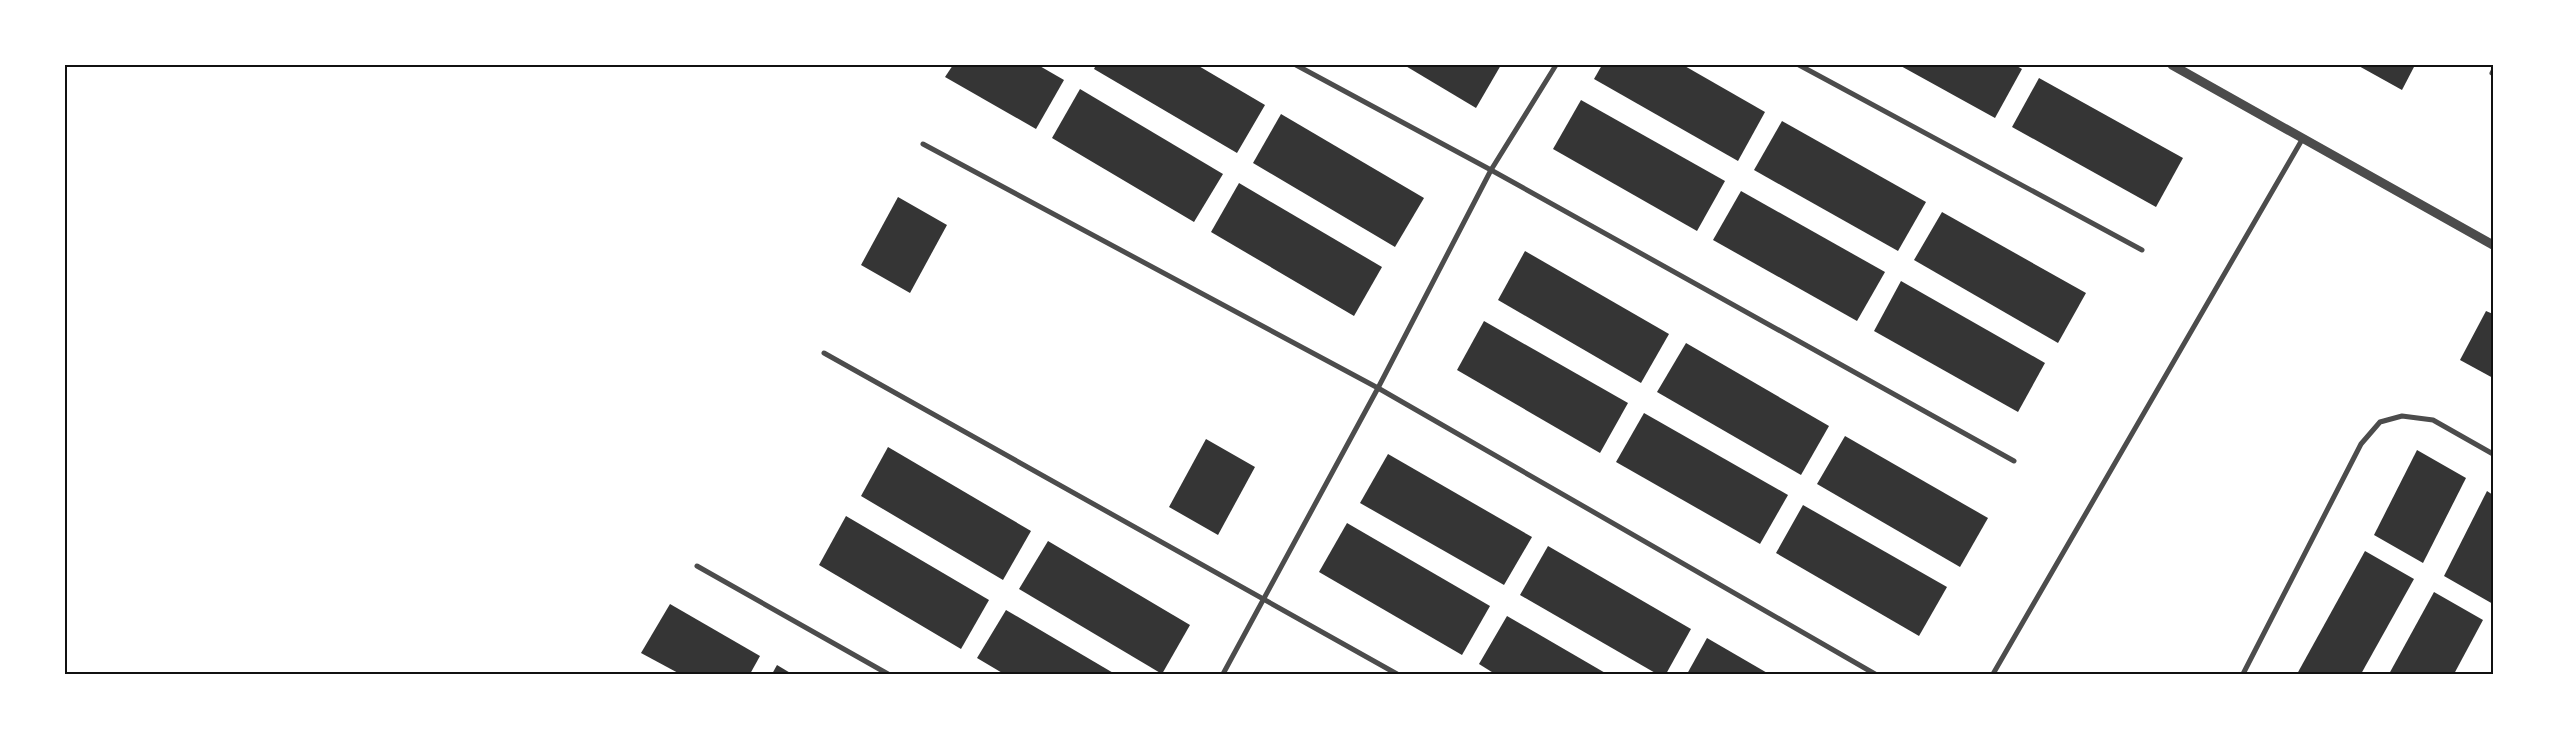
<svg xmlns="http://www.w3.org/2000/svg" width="2558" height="739" font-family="Poppins,sans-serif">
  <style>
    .building { fill: #353535 }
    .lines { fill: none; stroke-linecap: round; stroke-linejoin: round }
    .minor { stroke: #4c4c4c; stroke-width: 5 }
    .tertiary { stroke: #4c4c4c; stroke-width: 9 }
    .neatline { fill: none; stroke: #111; stroke-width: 2 }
  </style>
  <rect width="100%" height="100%" fill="#fff"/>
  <g class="building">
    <path d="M953,65h85l26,15 -28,49 -91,-52z"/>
    <path d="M1096,65h101l68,40 -28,48 -143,-84z"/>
    <path d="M1404,65h97l-25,43z"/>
    <path d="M1602,65h81l82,47 -27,49 -144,-82z"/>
    <path d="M1899,65h116l7,4 -27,49z"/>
    <path d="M2357,65h58l-13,25z"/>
    <path d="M2039,78l144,80 -27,49 -144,-80z"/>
    <path d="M1080,89l143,85 -29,48 -142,-84z"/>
    <path d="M1581,100l144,81 -28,50 -144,-82z"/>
    <path d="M1281,114l143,84 -29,49 -142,-84z"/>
    <path d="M1782,121l144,81 -28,49 -144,-81z"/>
    <path d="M1239,183l143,84 -28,49 -143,-84z"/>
    <path d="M1741,191l144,81 -28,49 -144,-81z"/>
    <path d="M898,197l49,28 -37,68 -49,-28z"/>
    <path d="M1942,212l144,81 -28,50 -144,-83z"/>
    <path d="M1525,251l144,83 -28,49 -143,-83z"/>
    <path d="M1901,281l144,82 -27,49 -144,-81z"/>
    <path d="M2486,311l7,3v64l-33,-18z"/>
    <path d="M1484,321l144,82 -28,50 -143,-83z"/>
    <path d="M1686,343l143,83 -28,49 -144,-83z"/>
    <path d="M1644,413l144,82 -28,49 -144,-82z"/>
    <path d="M1845,436l143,82 -28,49 -143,-83z"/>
    <path d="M1206,439l49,28 -37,68 -49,-28z"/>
    <path d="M888,447l143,84 -28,49 -142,-84z"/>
    <path d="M2417,450l49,28 -43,85 -49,-28z"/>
    <path d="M1388,454l144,83 -28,48 -144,-82z"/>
    <path d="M2487,491l6,4v109l-49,-28z"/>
    <path d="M1803,505l144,82 -28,49 -143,-83z"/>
    <path d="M846,516l143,84 -28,49 -142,-84z"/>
    <path d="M1347,523l143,83 -28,49 -143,-83z"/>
    <path d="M1048,541l142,84 -28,49 -143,-85z"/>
    <path d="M1548,546l143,83 -25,45h-9l-137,-79z"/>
    <path d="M2365,551l49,28 -53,95h-64z"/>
    <path d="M2434,592l49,28 -29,54h-65z"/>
    <path d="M670,604l90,52 -10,18h-70l-39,-21z"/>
    <path d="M1006,610l109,64h-111l-27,-16z"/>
    <path d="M1507,616l100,58h-112l-16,-10z"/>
    <path d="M1707,638l62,36h-82z"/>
    <path d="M777,665l15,9h-20z"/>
  </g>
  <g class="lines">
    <g class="minor">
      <path d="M1296,65l195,105 523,291"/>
      <path d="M1799,65l343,185"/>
      <path d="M2492,73l1,-2"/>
      <path d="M923,144l455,244 497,286"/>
      <path d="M824,353l573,321"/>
      <path d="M697,566l191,108"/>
      <path d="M1223,674l155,-286 113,-218 65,-105"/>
      <path d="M1993,674l310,-536"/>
      <path d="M2243,674l118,-230 19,-22 22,-6 31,4 60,34"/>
    </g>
    <path class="tertiary" d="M2172,65l321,180"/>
  </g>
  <rect width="2558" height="739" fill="none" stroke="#ffffff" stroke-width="132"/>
  <rect x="66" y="66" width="2426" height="607" class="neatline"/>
</svg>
